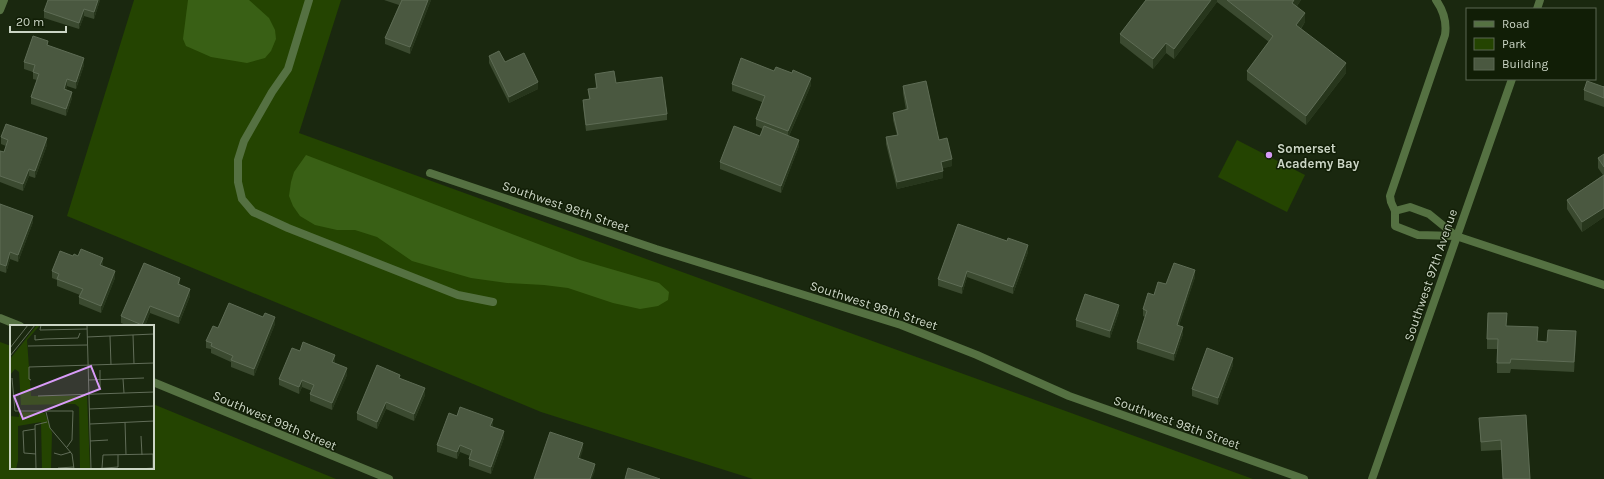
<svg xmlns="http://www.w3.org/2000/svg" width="1604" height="479" font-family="Karla,sans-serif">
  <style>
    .green { fill: #244401 }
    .forest { fill: #396015 }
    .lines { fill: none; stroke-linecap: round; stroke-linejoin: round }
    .service { stroke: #557142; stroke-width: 8 }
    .minor { stroke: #557142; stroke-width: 8 }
    .tertiary { stroke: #557142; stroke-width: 8 }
    .wall { fill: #3b4a30 }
    .shaded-wall { fill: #27361c }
    .building { fill: #4a5840; stroke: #5e6c55 }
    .poi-dot { fill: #d89bf8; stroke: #111e06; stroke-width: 1.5 }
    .labels { text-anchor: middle; stroke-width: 3; stroke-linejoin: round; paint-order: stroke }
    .poi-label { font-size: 13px; font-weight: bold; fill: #cbd5c5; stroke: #111e06; text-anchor: start }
    .street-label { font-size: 13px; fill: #cbd5c5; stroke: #111e06 }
    .inset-road { fill: none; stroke: #616d58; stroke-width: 1 }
    .view { fill: #d89bf8; fill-opacity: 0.15; stroke: #d89bf8; stroke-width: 2 }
    .inset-edge { fill: none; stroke: #cbd5c5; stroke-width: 2 }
  </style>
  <rect width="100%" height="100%" fill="#1a280f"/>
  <g class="green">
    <path d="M134,0h207l-42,133 954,346h-500l-212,-67 -474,-196z"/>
    <path d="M1237,140l68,35 -18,37 -69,-35z"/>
    <path d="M0,342l11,4v122h142v-64l183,75h-336z"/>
  </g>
  <g class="forest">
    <path d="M188,0h61l20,18 6,12 1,9 -5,12 -6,7 -18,5 -36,-6 -25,-11 -3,-7z"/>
    <path d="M306,155l274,105 79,23 10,9 -1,8 -10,6 -18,3 -27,-6 -45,-15 -24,-3 -37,-2 -36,-5 -59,-17 -35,-24 -22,-7h-18l-22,-5 -15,-9 -7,-10 -4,-10 2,-14 3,-10z"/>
  </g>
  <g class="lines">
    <g class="service">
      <path d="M309,0l-21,69 -16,23 -28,49 -6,19v22l4,17 11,13 35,16 170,67 35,7"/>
      <path d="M1436,0c7,10 11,22 9,35l-55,161 1,6 4,9v15l23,9 38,1"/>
      <path d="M1395,211l15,-4 19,7 27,22"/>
    </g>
    <g class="minor">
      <path d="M0,10l4,-10"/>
      <path d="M430,173l226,76 245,76 76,30 92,41 235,83"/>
      <path d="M1456,236l148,49"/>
      <path d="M0,318l20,8"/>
      <path d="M153,382l236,97"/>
    </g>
    <g class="tertiary">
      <path d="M1537,9l3,-9"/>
      <path d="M1372,479l140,-400"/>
    </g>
  </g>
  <g class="wall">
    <path d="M100,0l-6,19 -10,-3 -5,13 -35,-11v-7z"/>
    <path d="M384,0h47l-21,54 -25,-10v-6l14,-33z"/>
    <path d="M1146,0h155l-4,6 8,16 -4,7 45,44 -40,52 -59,-45v-9l22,-29 -52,-40 -43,57 -8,-6 -13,16 -33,-26v-9z"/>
    <path d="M48,46l36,19 -8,24 -9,-3 -1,3 6,9 -6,18 -35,-12v-7l6,-17 -4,-1v-7l-9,-3v-7z"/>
    <path d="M489,56l16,6 33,27 -29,14 -20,-40z"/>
    <path d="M774,71l37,14 -22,51 10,10 -18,47 -61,-24v-7l40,-26 3,-7 -7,-3v-7l6,-17 -30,-11v-7z"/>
    <path d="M595,74l21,9 51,31v6l-81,11 -3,-25v-6l6,-1 -1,-10 8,-1z"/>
    <path d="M903,86l36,54 13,26 -10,2 1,10 -46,11 -11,-45v-7l11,-2 -4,-15v-7l13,-3 -3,-17z"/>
    <path d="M1604,86v21l-20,-7v-10l20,-3z"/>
    <path d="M1,137l46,8 -12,33 -6,-2 -6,15 -23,-9v-31l4,1 2,-6 -5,-2z"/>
    <path d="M1604,154v63l-22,15 -15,-23v-9l36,-25 -5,-7v-10z"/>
    <path d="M0,204l33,18 -15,40 -8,-3 -4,14 -6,-2z"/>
    <path d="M1028,252l-15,42 -46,-17 -5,17 -24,-8v-7z"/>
    <path d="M73,256h5l25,9v1l12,12 -14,35 -22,-9v-7l1,-2 -23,-9v-6l-5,-2v-7z"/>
    <path d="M1195,277l-16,48 4,9 -9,27 -37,-12v-7l8,-25 -2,-1v-7l11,-14 12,-11z"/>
    <path d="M180,285l10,11 -11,28 -29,-11 -5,13h-17l-7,-3v-7z"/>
    <path d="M1119,312l-9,26 -34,-11v-7z"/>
    <path d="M275,324l-21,52 -23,-9v-5l-20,-9v-4l-5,-1v-7l12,-13z"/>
    <path d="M1507,326l31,15 9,1 29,-1 -2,31 -63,-3 -1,4h-13v-24h-10v-10z"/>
    <path d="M300,351l35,11v1l12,12 -15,35 -22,-9v-7l2,-3 -10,-4 -3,7 -20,-9v-6z"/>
    <path d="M1233,365l-15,40 -26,-9v-7z"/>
    <path d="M400,378l25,17 -11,26 -28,-12 -9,20 -20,-9v-7z"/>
    <path d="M1526,415l4,64h-27l-2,-29 -20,1 -2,-33z"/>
    <path d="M457,416l36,10v1l11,11 -13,36 -22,-8v-7l1,-3 -10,-4 -3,7 -20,-7v-7z"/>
  </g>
  <g class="shaded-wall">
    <path d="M98,0h2l-6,19v-7z"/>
    <path d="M428,0h3l-21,54v-7z"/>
    <path d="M1211,0h6v2l-43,57v-10z"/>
    <path d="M1294,0h7l-9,12v-9z"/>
    <path d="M84,9v7l-5,13v-6z"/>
    <path d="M1305,13v9l-9,13v-10z"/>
    <path d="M1166,43v10l-13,16v-10z"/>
    <path d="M84,58v7l-8,24v-7z"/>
    <path d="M1346,63v10l-40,52v-9z"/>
    <path d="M811,78v7l-23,53v-7z"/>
    <path d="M67,79v7l-3,9v-6z"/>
    <path d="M538,82v7l-29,14v-6z"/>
    <path d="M72,92v6l-6,18v-7z"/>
    <path d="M47,138v7l-12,33v-7z"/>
    <path d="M799,140v6l-18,47v-7z"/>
    <path d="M952,159v7l-11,3v-7z"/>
    <path d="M29,169v7l-6,15v-7z"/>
    <path d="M943,171v7l-46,11v-7z"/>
    <path d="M1604,208v9l-22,15v-10z"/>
    <path d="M33,216v6l-15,40v-7z"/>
    <path d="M1028,245v7l-15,42v-7z"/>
    <path d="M10,252v7l-4,14v-7z"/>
    <path d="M103,258v7l-3,7v-7z"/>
    <path d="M1195,270v7l-18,55v-7z"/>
    <path d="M115,271v7l-14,35v-7z"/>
    <path d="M967,271v6l-5,17v-7z"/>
    <path d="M180,278v7l-2,6v-7z"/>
    <path d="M190,289v7l-11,28v-7z"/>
    <path d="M1119,305v7l-9,26v-7z"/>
    <path d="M150,306v7l-5,13h-3z"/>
    <path d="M275,317v7l-21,52v-7z"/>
    <path d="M1183,327v7l-9,27v-7z"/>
    <path d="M1576,331v10l-2,31v-10z"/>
    <path d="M335,355v7l-3,7v-7z"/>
    <path d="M1233,358v7l-15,40v-7z"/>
    <path d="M347,368v7l-15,35v-7z"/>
    <path d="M302,380v7l-3,7v-7z"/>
    <path d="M425,388v7l-11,26v-7z"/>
    <path d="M386,402v7l-9,20v-7z"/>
    <path d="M493,419v7l-3,7v-7z"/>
    <path d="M504,431v7l-13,36v-7z"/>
    <path d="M583,443v7l-5,15v-7z"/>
    <path d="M460,445v7l-3,7v-7z"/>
    <path d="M595,464v7l-3,8h-2z"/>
  </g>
  <g class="building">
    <path d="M48,0h50l-4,12 -10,-3 -5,14 -35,-12z"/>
    <path d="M402,0h26l-18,47 -25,-9z"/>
    <path d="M1146,0h65l-37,49 -8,-6 -13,16 -33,-25z"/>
    <path d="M1227,0h67l-2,3 13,10 -9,12 50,38 -40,53 -59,-45 26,-35z"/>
    <path d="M33,36l15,5 -1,4 37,13 -8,24 -9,-3 -3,10 8,3 -6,17 -35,-12 8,-23 -6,-2 2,-7 -11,-3z"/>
    <path d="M499,51l6,11 19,-9 14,29 -29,15 -20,-41z"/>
    <path d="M741,58l33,13 2,-4 16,6 1,-3 18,8 -23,53 -32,-12 9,-23 -33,-12z"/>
    <path d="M614,71l2,12 46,-6 5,37 -81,11 -3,-25 7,-1 -2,-10 9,-1 -2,-14z"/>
    <path d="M926,81l13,59 8,-2 5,21 -11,3 2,9 -46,11 -11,-45 12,-2 -5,-22 15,-4 -5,-23z"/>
    <path d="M1587,81l17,6v-1v12l-20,-8z"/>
    <path d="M6,124l41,14 -12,33 -6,-2 -6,15 -23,-8v-25l4,1 4,-12 -7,-3z"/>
    <path d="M734,126l26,10 4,-10 35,14 -18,46 -61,-24z"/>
    <path d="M1604,154v13l-6,-9z"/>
    <path d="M1604,175v33l-22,14 -15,-22z"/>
    <path d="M0,204l33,12 -15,39 -8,-3 -4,14 -6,-2z"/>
    <path d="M958,224l49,17 1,-3 20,7 -15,42 -46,-16 -5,16 -24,-8z"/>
    <path d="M81,249l22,9 -3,7 15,6 -14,35 -22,-9 4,-8 -26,-10 2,-5 -7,-3 8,-20 13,5 1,-2 4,2z"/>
    <path d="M144,263l36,15 -2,6 12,5 -11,28 -29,-11 -8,19 -21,-9z"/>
    <path d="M1174,263l21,7 -18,55 6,2 -9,27 -37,-12 10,-31 -4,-2 5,-16 6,2 4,-13 8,2z"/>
    <path d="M1085,294l34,11 -9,26 -34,-11z"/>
    <path d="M229,303l34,14 2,-4 10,4 -21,52 -23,-9 2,-4 -22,-10 1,-3 -6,-2 7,-15 5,2z"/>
    <path d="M1488,313h19l-1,13 32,1 -1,14 10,1 1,-12 28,1 -2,31 -63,-3 -1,4h-13l1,-24h-11z"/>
    <path d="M303,342l32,13 -3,7 15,6 -15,35 -22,-9 4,-9 -12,-5 -3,7 -20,-8 13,-31 8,3z"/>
    <path d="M1207,348l26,10 -15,40 -26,-9z"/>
    <path d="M377,365l23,10 -1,3 26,10 -11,26 -28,-12 -9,20 -20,-9z"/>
    <path d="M460,407l33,12 -3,7 14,5 -13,36 -22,-8 3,-9 -12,-5 -3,7 -20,-7 12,-32 8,3z"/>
    <path d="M1526,415l4,64h-27l-2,-39 -20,2 -2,-24z"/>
    <path d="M550,432l33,11 -5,15 17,6 -5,15h-56z"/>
    <path d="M628,468l32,11h-35z"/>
  </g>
  <circle class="poi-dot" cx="1269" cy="155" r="4"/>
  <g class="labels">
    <g class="poi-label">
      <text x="1277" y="153">Somerset<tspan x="1277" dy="15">Academy Bay</tspan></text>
    </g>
    <g class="street-label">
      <text transform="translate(566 206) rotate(19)" y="5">Southwest 98th Street</text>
      <text transform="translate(1430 275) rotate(-71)" y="5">Southwest 97th Avenue</text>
      <text transform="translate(874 305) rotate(18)" y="5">Southwest 98th Street</text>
      <text transform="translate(275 420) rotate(23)" y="5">Southwest 99th Street</text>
      <text transform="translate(1177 422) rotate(20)" y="5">Southwest 98th Street</text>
    </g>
  </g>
  <g transform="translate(10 325)">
    <rect width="144" height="144" fill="#1a280f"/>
    <path d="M27,0h3l-13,15 4,56h56l3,73h-10l-1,-62 -4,-3 -54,1 -2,-33 -4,-3 -5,6v-16zM9,87l26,1 7,20 -1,36h-9l-1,-47 -23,4v35l-2,8h-6v-53l9,1z" fill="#244401"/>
    <path class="inset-road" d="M31,0l-1,5 47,-1M77,0l4,144M25,10v5l10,-1 33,-1 2,-5M123,10l1,29M100,11l1,29M77,12l67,-3M18,21l59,-1M0,23l18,-23M0,31l25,-31M90,45v19M2,53l3,33h58l-1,29 -5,7M113,54l1,14M21,55l-2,-1v-12l125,-4M78,55l56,-2M28,71l116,-4M79,84l65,-3M36,87l4,16 22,26 2,15M115,97l1,33M80,99l64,-3M25,104l-12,2 1,22 12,1M131,111l1,19M80,116l18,-1M44,128l7,2 10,-3M143,129v14M48,143l16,-1M92,143l1,-13 51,-1M26,144l-1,-44 12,-3M83,144l25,-2v-12M128,144l16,-1"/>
    <path class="view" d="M81,41l9,23 -77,30 -9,-23z"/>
    <rect width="144" height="144" class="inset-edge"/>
  </g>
  <rect x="1466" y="8" width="130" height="72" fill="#111e06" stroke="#5b6752"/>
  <rect x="1474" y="21" width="20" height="6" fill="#557142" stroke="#5b6752"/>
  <text x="1502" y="28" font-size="12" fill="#cbd5c5">Road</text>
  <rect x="1474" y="38" width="20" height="12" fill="#244401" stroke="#5b6752"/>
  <text x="1502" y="48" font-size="12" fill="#cbd5c5">Park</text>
  <rect x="1474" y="58" width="20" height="12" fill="#4a5840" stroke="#5b6752"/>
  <text x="1502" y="68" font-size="12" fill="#cbd5c5">Building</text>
  <path d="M10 26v6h56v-6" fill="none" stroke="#cbd5c5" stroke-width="2"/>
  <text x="16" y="26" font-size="12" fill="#cbd5c5" stroke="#111e06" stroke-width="3" paint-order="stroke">20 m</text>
</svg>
